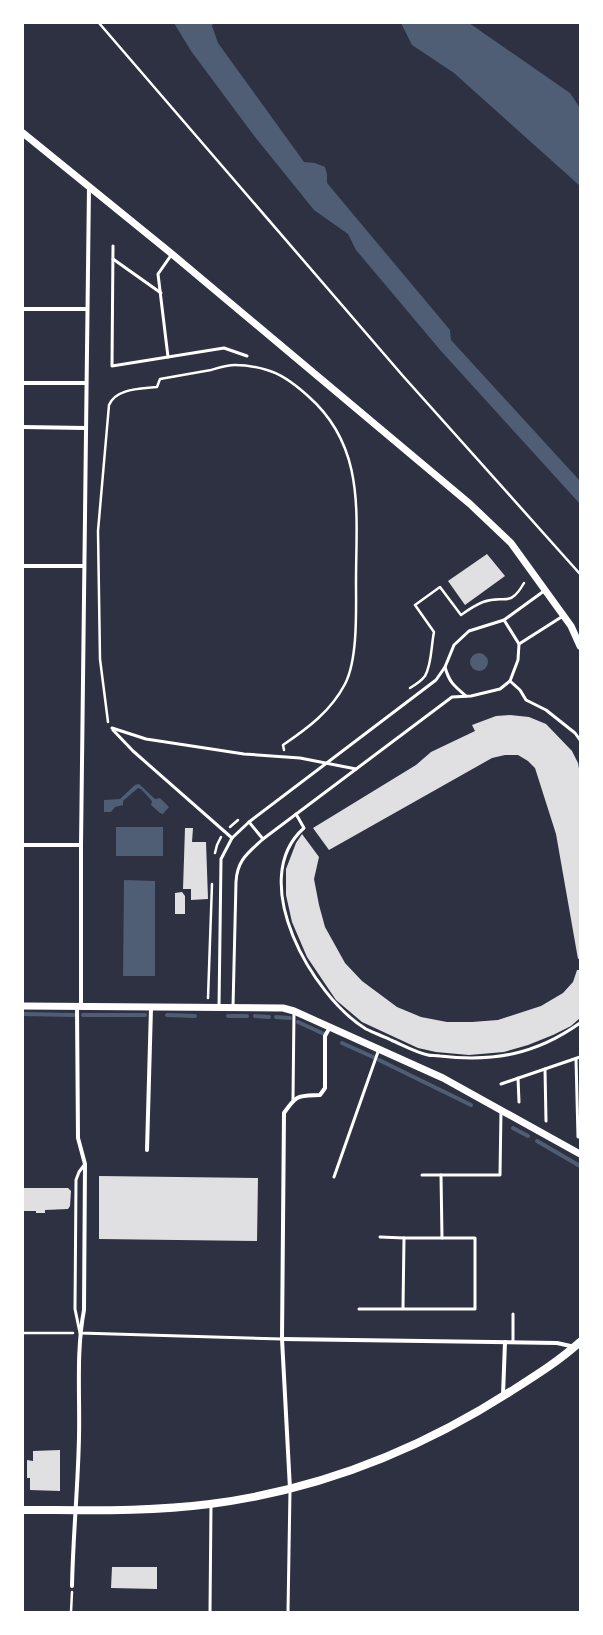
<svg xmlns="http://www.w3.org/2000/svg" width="603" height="1635" font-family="'Work Sans',sans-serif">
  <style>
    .water { fill: #4f5d75 }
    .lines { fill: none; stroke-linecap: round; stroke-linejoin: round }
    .stream { stroke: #4f5d75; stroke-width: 4 }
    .building { fill: #e0e0e3 }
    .path { stroke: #fff; stroke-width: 2.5 }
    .service { stroke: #fff; stroke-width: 3 }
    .minor { stroke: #fff; stroke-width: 4 }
    .tertiary { stroke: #fff; stroke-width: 7 }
    .secondary { stroke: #fff; stroke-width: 8 }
  </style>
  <rect width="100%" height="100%" fill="#2d3142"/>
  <g class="water">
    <path d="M174,23h39l-1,3 6,17 86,119 11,1 10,4 2,7v9l123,147 1,10 129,141v23l-139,-153 -85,-101 -8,-16 -34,-24 -59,-73 -64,-86z"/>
    <path d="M401,23h68l101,70 10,15v78l-126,-113 -42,-28z"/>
    <circle cx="479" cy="662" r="9"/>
    <path d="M139,784l16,15 5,-1 9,9 -6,7 -3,-1 -9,-8 1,-4 -11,-12 -3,-1 -15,13v4l-8,2 -4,5h-7v-12l16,-1 15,-14z"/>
    <rect x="116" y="827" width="47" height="29"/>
    <path d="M124,880l31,1v95h-32z"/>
  </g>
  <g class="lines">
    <g class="stream">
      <path d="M23,1014l51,1"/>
      <path d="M83,1015h62"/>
      <path d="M167,1015l28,1"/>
      <path d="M228,1016h19"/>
      <path d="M255,1016l14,1"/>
      <path d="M276,1017l14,1"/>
      <path d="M298,1022l26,12"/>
      <path d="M342,1043l31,14"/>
      <path d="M379,1060l92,45"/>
      <path d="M513,1128l15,8"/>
      <path d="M537,1141l43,25"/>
    </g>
  </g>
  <g class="building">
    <path d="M487,554l18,22 -40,29 -17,-24z"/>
    <path d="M510,715l19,2 17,7 26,27 6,12 2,11v184l-2,1 -22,-125 -21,-66 -7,-7 -10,-6h-13l-13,3 -163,92 -16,-22 103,-63 15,-13 44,-21 -3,-6 24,-9z"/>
    <path d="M185,828h8l-1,14h14l2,57 -17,1v-11h-8z"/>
    <path d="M302,834l17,23 -5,22 5,26 6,22 20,36 17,18 35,26 24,10 26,5h25l26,-2 43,-14 22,-13 10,-11 4,-12h3v48l-9,8 -18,9 -25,10 -24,7 -35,3 -33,-3 -18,-4 -56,-26 -26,-22 -29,-43 -15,-35 -6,-27v-26l10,-26z"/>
    <path d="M182,892l3,4v18h-10v-21z"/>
    <path d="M99,1176l159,2 -1,63 -158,-2z"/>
    <path d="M23,1188h45l3,3 -1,15 -2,3 -23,1v3h-9v-2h-13z"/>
    <path d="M60,1450v41l-30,-1v-12h-3v-18l6,1v-10z"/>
    <path d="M112,1567h45v22l-46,-1z"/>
  </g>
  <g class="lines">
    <g class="path">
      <path d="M99,23l304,353 177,198"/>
      <path d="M410,688c5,-3 12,-8 15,-12 7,-12 6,-30 9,-44l-19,-27 25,-18 21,28c7,-5 14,-10 22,-13 22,-8 26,7 41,-19"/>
      <path d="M108,722l-8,-63 -2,-128 11,-126c7,-17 32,-16 48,-18l3,-8c17,-3 34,-6 51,-9 7,-2 16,-5 24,-5 10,0 22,2 32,5 15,4 30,16 41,26 58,51 48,117 48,186 0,28 2,77 -11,102 -14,27 -37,44 -62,61l1,5"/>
      <path d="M230,827l8,-7"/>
      <path d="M215,853l2,-8 4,-8"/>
      <path d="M208,998l4,-114"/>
      <path d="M23,1333h50"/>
      <path d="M71,1612l1,-20"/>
    </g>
    <g class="service">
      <path d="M113,246l-1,120 112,-18 23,8"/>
      <path d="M113,259l48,34"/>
      <path d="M168,357l-10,-83 14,-20"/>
      <path d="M519,644l44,-28"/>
      <path d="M445,667c4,15 9,19 21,29"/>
      <path d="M510,681l10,9 6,10 20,10 29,23 5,7"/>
      <path d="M112,728l34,11 98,15 56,4 56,11"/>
      <path d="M113,730l20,21 99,87"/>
      <path d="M296,814l8,14c-59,52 9,169 62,201 8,4 17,7 25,11 12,5 24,12 37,15 3,1 8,0 12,1 53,6 95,-1 140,-33"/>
      <path d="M249,822l14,17"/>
      <path d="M219,1007l2,-148 11,-21 17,-16 187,-142 9,-13 9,-22 15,-14 35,-11 40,-29"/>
      <path d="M233,1007l3,-125c1,-22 12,-29 27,-43l189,-142 19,-1 29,-7 10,-8 8,-21 1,-16 -15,-24"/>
      <path d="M576,1059l2,78"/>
      <path d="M545,1069l1,52"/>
      <path d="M518,1078l1,24"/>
      <path d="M501,1084l79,-27"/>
      <path d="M293,1100l1,-89"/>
      <path d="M85,1164l-6,8 -3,8 -1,129 5,24 202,6"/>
      <path d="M422,1175h78l1,-65"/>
      <path d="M441,1175l1,63"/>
      <path d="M334,1177l45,-128"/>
      <path d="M403,1308l1,-70"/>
      <path d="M359,1309h116v-71h-71l-24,-1"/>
      <path d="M513,1342v-28"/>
      <path d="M210,1612l1,-108"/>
      <path d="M288,1612l2,-122"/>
    </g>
    <g class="minor">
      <path d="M23,309h63"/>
      <path d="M23,383h63"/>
      <path d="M23,427l62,1"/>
      <path d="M23,566h61"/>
      <path d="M23,845h58"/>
      <path d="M81,1007v-162l8,-658"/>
      <path d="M147,1150l4,-142"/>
      <path d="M282,1339l275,4 18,4"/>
      <path d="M503,1395l2,-53"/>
      <path d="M290,1489l-8,-150 2,-226c13,-19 14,-17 36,-18l5,-7v-52l5,-9"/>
      <path d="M72,1586c1,-50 6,-99 7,-149 1,-43 -3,-85 5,-127l1,-146 -7,-26 -1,-131"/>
    </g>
    <g class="tertiary">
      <path d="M23,133l149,121 298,250 41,39 60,83 9,20"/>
      <path d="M23,1006l260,2 11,3 149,67 137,76"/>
    </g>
    <path class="secondary" d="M23,1510c62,0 125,2 187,-6 110,-14 214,-56 306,-116 22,-14 44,-28 64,-46"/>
  </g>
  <rect width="603" height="1635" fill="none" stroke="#ffffff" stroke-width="48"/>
</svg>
